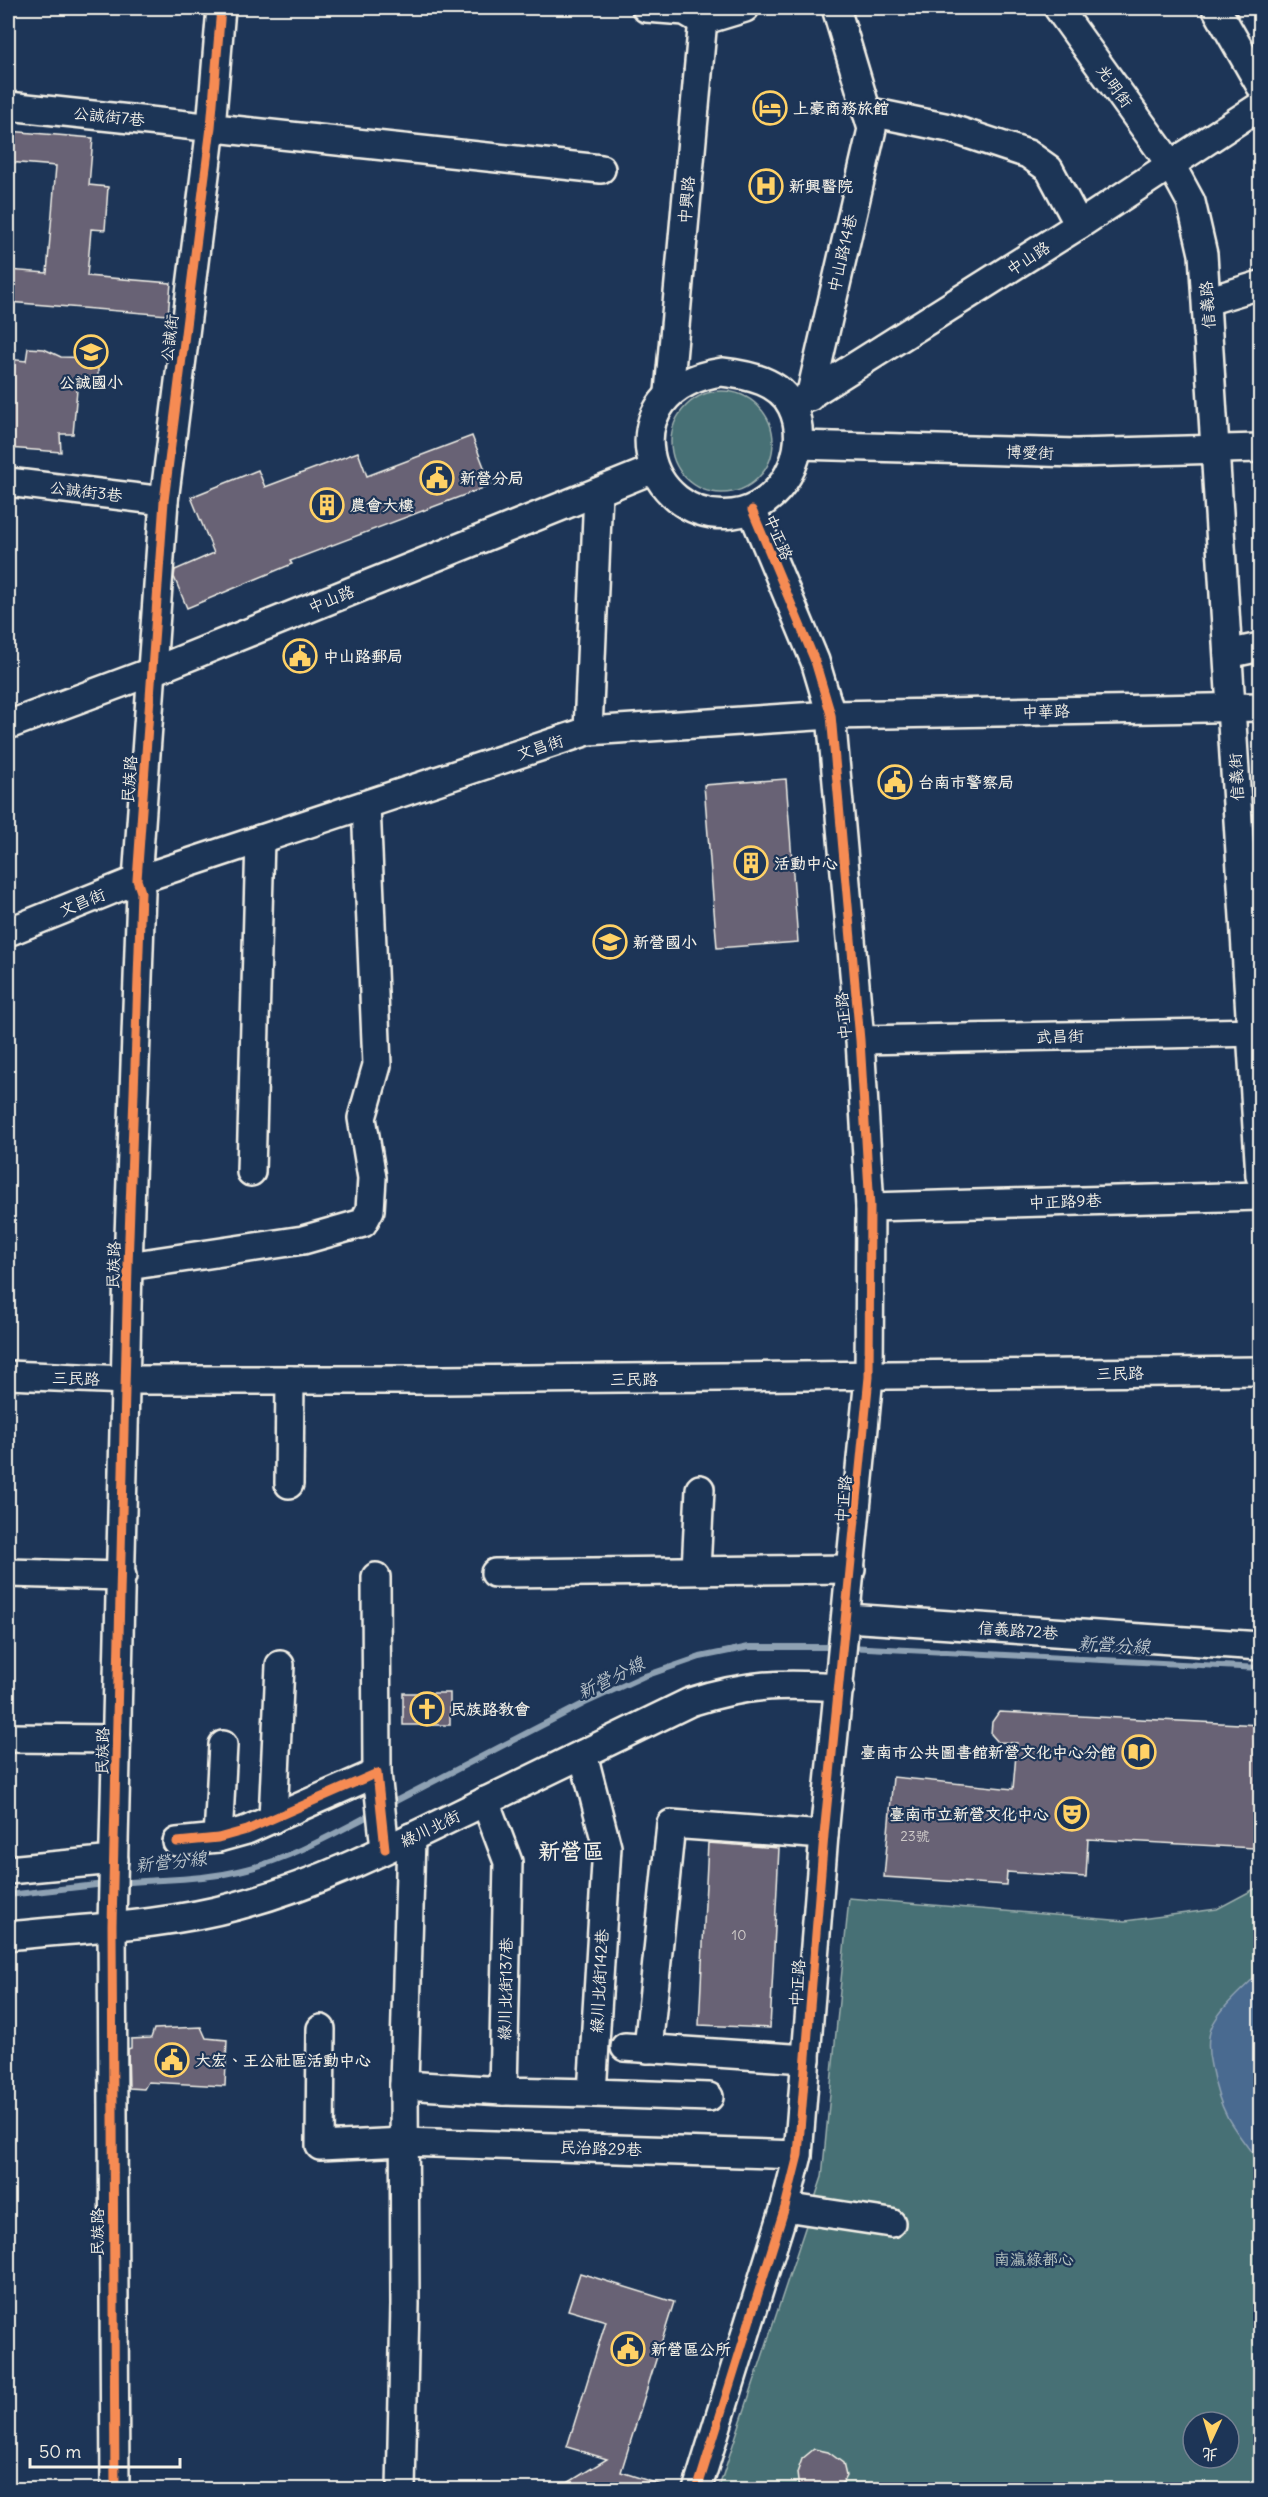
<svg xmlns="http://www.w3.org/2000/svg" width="1268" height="2497" font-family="Delius,'LXGW WenKai TC',sans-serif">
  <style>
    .green { fill: #477075; stroke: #9eb0ae; stroke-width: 1.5; fill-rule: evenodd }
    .water { fill: #4a6b90; stroke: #8ea1b3; stroke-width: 1.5 }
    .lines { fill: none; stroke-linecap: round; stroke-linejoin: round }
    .stream { stroke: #8ea1b3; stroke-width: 6 }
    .building { fill: #676274; stroke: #f4f1e8; stroke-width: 1.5 }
    .minor-casing { stroke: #f4f1e8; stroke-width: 32 }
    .minor { stroke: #1d3557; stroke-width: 27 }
    .cycleway-casing { stroke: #1d3557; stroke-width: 13 }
    .cycleway { stroke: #f68b52; stroke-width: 9 }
    .labels { text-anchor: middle; stroke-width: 4.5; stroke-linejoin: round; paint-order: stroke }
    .number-label { font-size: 14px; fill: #d1cdcb }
    .street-label { font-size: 16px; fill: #f4f1e8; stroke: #1d3557 }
    .poi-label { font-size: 16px; font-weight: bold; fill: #f4f1e8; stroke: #1d3557; text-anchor: start }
    .park-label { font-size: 16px; fill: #b7c4c0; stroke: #1d3557 }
    .water-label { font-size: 18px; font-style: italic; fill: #b8c2c9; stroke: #1d3557 }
    .district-label { font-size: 22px; font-weight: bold; fill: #f4f1e8; stroke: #1d3557 }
  </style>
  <rect width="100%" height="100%" fill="#1d3557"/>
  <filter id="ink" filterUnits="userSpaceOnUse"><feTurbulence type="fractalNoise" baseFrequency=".0167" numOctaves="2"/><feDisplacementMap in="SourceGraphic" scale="12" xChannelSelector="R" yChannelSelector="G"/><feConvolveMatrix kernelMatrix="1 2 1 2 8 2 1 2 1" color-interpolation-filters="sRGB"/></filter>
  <g filter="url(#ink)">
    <g class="green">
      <circle cx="722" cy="442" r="51"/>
      <path d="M1260,1886v603l-542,1 104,-313 27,-279 276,23 92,-12zM1193,2422h36v36h-36z"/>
    </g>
    <path class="water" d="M1260,1972v191c-29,-37 -40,-50 -49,-97 -3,-13 -4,-30 2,-42 11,-20 31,-36 47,-52z"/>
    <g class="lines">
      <g class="stream">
        <path d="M848,1647l412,21"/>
        <path d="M388,1805l197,-102 57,-26 58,-20 49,-10h86"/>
        <path d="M118,1883c43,-4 88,-3 129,-14 45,-11 86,-35 127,-56"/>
        <path d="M8,1895l97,-11"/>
      </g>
    </g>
    <g class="building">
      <path d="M8,131l85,7 -4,47 19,2 -3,43 -14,-1 -4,47 84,7 -3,32 -160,-13v-32l39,3 9,-107 -48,-4z"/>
      <path d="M28,348l16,1 17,8 37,1v19l-20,2 -5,55h-13l1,18 -53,-4v-89l18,2z"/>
      <path d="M472,436l19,49 -201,76 2,3 -105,44 -13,-31 1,-7 39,-17 -23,-56 67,-27 7,17 93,-35 9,24z"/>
      <path d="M786,779l12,163 -81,6 -13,-163z"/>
      <rect x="403" y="1693" width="47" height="32"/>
      <path d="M999,1712l261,13 -6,123 -166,-9 -2,38 -79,-5 -1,13 -122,-8 9,-100 120,12 4,-46 -19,-1 -7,-8 1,-12z"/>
      <path d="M708,1843l71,5 -9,180 -71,-3z"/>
      <path d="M201,2027l5,11 21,2 -2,46 -77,-4 -4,7 -15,-1 -1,-39 3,-1v-9l20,-1 3,-9z"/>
      <path d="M580,2273l94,29 -53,170 44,14v4h-109l51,-31 -40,-12 39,-126 -38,-11z"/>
      <path d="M814,2449l14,3 15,11 3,13 -7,14h-40l-2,-17 5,-14z"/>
    </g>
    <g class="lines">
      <defs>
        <g id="minor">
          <path d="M646,8l39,3 17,10 43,-13"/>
          <path d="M1058,8l113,157 20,37 12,52 57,922"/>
          <path d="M1216,8l44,77"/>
          <path d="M8,106l593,63"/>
          <path d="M866,111l83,17 79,26 21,15 30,56"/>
          <path d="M1207,301l53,-16"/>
          <path d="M722,372c26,3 58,9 70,35 21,43 -12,102 -59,107 -90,10 -127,-125 -11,-142z"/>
          <path d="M669,392l35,-384"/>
          <path d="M810,397l62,-268 -36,-121"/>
          <path d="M792,406l287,-181 181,-119"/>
          <path d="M799,445l277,8 184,-5"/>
          <path d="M8,482l156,19"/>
          <path d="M1228,654l32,-7"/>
          <path d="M8,725l143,-53 503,-203"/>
          <path d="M588,731l10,-239"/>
          <path d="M8,932l129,-52 451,-149 243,-16 429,-8"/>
          <path d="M860,1040l400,-8"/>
          <path d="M251,1172l9,-333"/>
          <path d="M870,1207l390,-11"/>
          <path d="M128,1266l175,-26 60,-17 7,-13 2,-32 -10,-60 15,-53 -11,-260"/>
          <path d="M8,1375l118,5h316l818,-9"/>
          <path d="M289,1484l1,-104"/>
          <path d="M696,1570l4,-81"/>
          <path d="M8,1573l114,3"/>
          <path d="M495,1573l356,-4"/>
          <path d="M376,1577l1,196 8,76"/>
          <path d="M847,1618l413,28"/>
          <path d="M8,1738l109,1"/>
          <path d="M583,1754l24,93 -15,246 117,4"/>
          <path d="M485,1801l23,61 -5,229 89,2"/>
          <path d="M273,1819l7,-154"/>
          <path d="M218,1838l5,-93"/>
          <path d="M177,1842l41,-4 29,-8 130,-57"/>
          <path d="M8,1870l106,-10"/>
          <path d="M8,1936c75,-8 155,-10 228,-30 87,-23 166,-64 246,-103 69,-34 139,-67 208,-101 56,-18 91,-19 150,-15"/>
          <path d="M321,2029l-1,117 84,-4 394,13"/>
          <path d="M625,2047l181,12"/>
          <path d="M648,2049l23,-225 153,11"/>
          <path d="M404,2085l99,6"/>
          <path d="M785,2207l106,16"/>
          <path d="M115,2490l-3,-565 16,-659 13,-374 -4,-12 27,-379 47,-374 10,-119"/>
          <path d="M401,2490l4,-186 -1,-219 7,-248"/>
          <path d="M697,2490l88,-283 13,-52 26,-320 45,-458 1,-170 -10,-167 -29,-325 -16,-54 -63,-151"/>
        </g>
      </defs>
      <use href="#minor" class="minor-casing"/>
      <use href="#minor" class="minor"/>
      <defs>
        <g id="cycleway">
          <path d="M177,1842l41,-4 29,-8 130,-57 8,76"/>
          <path d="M115,2490l-3,-565 16,-659 13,-374 -4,-12 27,-379 47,-374 10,-119"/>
          <path d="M697,2490l88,-283 13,-52 26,-320 45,-458 1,-170 -10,-167 -29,-325 -16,-54 -63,-151"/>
        </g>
      </defs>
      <use href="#cycleway" class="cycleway-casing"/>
      <use href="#cycleway" class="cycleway"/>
    </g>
  </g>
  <defs>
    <symbol id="hotel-ring" viewBox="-11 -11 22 22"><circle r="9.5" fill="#1d3557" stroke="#ffd166" stroke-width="1.5"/><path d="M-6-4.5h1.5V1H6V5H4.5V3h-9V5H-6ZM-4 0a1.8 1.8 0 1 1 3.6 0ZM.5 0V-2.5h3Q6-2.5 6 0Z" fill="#ffd166"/></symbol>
    <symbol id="hospital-ring" viewBox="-11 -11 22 22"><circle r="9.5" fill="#1d3557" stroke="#ffd166" stroke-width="1.5"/><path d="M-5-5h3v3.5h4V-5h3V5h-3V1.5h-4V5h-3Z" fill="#ffd166"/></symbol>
    <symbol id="school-ring" viewBox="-11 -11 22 22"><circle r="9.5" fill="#1d3557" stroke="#ffd166" stroke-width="1.5"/><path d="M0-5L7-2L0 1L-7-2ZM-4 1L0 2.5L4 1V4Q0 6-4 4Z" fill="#ffd166"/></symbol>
    <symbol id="civic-ring" viewBox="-11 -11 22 22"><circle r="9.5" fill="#1d3557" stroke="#ffd166" stroke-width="1.5"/><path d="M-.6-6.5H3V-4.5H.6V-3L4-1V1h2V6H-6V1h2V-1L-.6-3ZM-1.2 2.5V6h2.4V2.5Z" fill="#ffd166"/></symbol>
    <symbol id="building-ring" viewBox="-11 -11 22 22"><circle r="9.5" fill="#1d3557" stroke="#ffd166" stroke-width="1.5"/><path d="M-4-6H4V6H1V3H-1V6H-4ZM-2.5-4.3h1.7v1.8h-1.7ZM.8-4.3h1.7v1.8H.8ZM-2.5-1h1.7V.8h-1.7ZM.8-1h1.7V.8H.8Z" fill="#ffd166"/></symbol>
    <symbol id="church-ring" viewBox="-11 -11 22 22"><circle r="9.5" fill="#1d3557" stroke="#ffd166" stroke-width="1.5"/><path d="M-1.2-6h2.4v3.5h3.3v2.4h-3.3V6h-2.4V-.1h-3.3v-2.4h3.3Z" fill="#ffd166"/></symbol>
    <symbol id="library-ring" viewBox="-11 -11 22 22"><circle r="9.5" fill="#1d3557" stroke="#ffd166" stroke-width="1.5"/><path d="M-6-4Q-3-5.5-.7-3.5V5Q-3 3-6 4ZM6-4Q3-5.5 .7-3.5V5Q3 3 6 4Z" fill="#ffd166"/></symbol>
    <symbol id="theatre-ring" viewBox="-11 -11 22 22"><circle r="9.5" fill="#1d3557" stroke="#ffd166" stroke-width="1.5"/><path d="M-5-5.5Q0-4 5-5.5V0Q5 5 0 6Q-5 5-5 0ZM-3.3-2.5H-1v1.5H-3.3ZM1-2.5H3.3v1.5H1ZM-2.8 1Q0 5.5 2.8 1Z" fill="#ffd166"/></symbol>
  </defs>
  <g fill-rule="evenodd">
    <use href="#hotel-ring" x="751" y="89" width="38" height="38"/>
    <use href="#hospital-ring" x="747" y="167" width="38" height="38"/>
    <use href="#school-ring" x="72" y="333" width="38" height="38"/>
    <use href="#civic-ring" x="418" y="459" width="38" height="38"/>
    <use href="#building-ring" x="308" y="486" width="38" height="38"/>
    <use href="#civic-ring" x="281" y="637" width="38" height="38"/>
    <use href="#civic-ring" x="876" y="763" width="38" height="38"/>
    <use href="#building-ring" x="732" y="844" width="38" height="38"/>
    <use href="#school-ring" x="591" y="923" width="38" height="38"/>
    <use href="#church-ring" x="408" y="1690" width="38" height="38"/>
    <use href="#library-ring" x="1120" y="1733" width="38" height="38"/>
    <use href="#theatre-ring" x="1053" y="1795" width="38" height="38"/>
    <use href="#civic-ring" x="153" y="2041" width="38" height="38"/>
    <use href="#civic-ring" x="609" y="2330" width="38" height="38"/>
  </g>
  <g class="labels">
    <g class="number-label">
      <text x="915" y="1841">23號</text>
      <text x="739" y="1940">10</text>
    </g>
    <g class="street-label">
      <text transform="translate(1115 86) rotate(54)" y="6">光明街</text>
      <text transform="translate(109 116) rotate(6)" y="6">公誠街7巷</text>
      <text transform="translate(686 200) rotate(-85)" y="6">中興路</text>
      <text transform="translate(842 253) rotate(-77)" y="6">中山路14巷</text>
      <text transform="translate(1028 258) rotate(-33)" y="6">中山路</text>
      <text transform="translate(1207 305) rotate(-94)" y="6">信義路</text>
      <text transform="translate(169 338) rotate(-83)" y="6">公誠街</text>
      <text transform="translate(1030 452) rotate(2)" y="6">博愛街</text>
      <text transform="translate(86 491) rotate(7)" y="6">公誠街3巷</text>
      <text transform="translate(779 537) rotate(67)" y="6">中正路</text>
      <text transform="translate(331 599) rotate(-22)" y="6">中山路</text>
      <text transform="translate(1046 711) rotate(-1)" y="6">中華路</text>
      <text transform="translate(540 747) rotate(-18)" y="6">文昌街</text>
      <text transform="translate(1236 777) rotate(-93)" y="6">信義街</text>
      <text transform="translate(129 779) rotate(-86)" y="6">民族路</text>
      <text transform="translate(82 902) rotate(-22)" y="6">文昌街</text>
      <text transform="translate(843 1016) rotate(-95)" y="6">中正路</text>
      <text transform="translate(1060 1036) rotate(-1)" y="6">武昌街</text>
      <text transform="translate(1065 1201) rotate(-2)" y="6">中正路9巷</text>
      <text transform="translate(113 1265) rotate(-88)" y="6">民族路</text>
      <text transform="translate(1120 1373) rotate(-1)" y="6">三民路</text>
      <text transform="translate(76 1378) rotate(2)" y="6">三民路</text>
      <text x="634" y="1385">三民路</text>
      <text transform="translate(843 1499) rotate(-85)" y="6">中正路</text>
      <text transform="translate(1018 1630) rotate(4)" y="6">信義路72巷</text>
      <text transform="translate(102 1751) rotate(-89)" y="6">民族路</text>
      <text transform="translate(430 1828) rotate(-26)" y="6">綠川北街</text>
      <text transform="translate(599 1981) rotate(-87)" y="6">綠川北街142巷</text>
      <text transform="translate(797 1983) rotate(-86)" y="6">中正路</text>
      <text transform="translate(505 1989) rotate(-89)" y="6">綠川北街137巷</text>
      <text transform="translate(601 2148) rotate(2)" y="6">民治路29巷</text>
      <text transform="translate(97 2232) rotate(-90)" y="6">民族路</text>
    </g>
    <g class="poi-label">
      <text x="793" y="114">上豪商務旅館</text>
      <text x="789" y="192">新興醫院</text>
      <text x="91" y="388" text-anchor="middle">公誠國小</text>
      <text x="460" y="484">新營分局</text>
      <text x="350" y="511">農會大樓</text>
      <text x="323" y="662">中山路郵局</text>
      <text x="918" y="788">台南市警察局</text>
      <text x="774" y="869">活動中心</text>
      <text x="633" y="948">新營國小</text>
      <text x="450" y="1715">民族路教會</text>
      <text x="1116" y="1758" text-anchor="end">臺南市公共圖書館新營文化中心分館</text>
      <text x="1049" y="1820" text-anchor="end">臺南市立新營文化中心</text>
      <text x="195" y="2066">大宏、王公社區活動中心</text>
      <text x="651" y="2355">新營區公所</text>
    </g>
    <g class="park-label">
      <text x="1034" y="2265">南瀛綠都心</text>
    </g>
    <g class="water-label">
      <text transform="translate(1114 1645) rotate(3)" y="6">新營分線</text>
      <text transform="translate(611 1678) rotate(-26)" y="6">新營分線</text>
      <text transform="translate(171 1862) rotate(-6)" y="6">新營分線</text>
    </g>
    <g class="district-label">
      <text x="571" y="1859">新營區</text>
    </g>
  </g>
  <rect width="1268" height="2497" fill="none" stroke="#1d3557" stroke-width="30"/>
  <rect x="15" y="15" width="1238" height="2467" fill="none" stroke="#f4f1e8" stroke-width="2" filter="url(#ink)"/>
  <g transform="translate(1211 2440) rotate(184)"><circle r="28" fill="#1d3557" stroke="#738091" stroke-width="1.5"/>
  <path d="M0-4.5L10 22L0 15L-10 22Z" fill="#ffd166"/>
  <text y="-9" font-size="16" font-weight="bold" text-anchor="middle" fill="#f4f1e8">北</text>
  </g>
  <path d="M30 2458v9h150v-9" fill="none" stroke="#f4f1e8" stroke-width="3"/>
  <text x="39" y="2458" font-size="18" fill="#f4f1e8" stroke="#1d3557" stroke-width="4.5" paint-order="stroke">50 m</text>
</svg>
